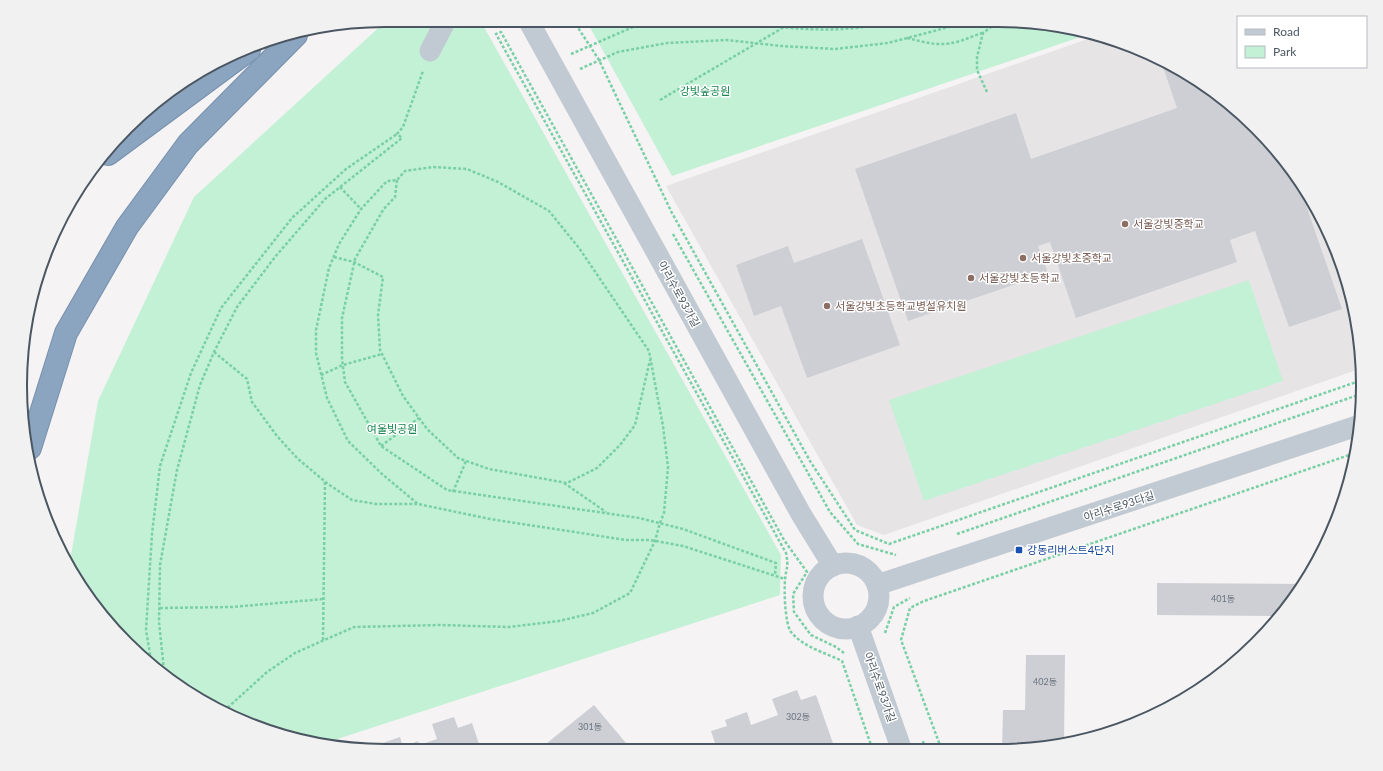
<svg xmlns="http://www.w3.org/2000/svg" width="1383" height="771" font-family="Lato,'Noto Sans KR',sans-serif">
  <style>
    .education { fill: #e6e4e5 }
    .green { fill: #c3f1d5 }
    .building { fill: #cdcfd5 }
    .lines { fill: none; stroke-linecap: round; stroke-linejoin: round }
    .highway-casing { stroke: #7690ad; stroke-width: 24 }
    .path { stroke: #7ad0a6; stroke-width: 2.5; stroke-dasharray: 3 2; stroke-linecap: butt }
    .street { stroke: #c1cad2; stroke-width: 21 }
    .highway { stroke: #8ba5c1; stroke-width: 22 }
    .education-dot { fill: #8d6e63; stroke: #fff; stroke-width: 1.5 }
    .transit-dot { fill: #1a4fb4; stroke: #fff; stroke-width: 1.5 }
    .labels { text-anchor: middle; stroke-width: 3; stroke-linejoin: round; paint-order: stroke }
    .number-label { font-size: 9px; fill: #6b747e }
    .park-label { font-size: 11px; fill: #17864f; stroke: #fff }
    .education-label { font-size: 11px; fill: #785e54; stroke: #fff; text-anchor: start }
    .street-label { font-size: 11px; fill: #4a5661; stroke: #fff }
    .transit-label { font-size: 11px; fill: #164399; stroke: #fff; text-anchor: start }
    .rim { fill: none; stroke: #4a5661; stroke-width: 2 }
  </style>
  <rect width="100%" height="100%" fill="#f5f3f3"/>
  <path class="education" d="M1099,35l81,34 59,42 49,52 37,61 26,67 11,77 -478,167 -27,-10 -191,-339z"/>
  <g class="green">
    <path d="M387,20h93l301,535 -1,40 -458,149 -31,-6 -88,-36 -92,-76 -41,-65 28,-160 96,-204z"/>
    <path d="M586,20l435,1 71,12 -420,143z"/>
    <path d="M1249,280l34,101 -359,120 -35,-101z"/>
  </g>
  <g class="building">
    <path d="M1161,61l19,8 59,42 49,52 9,16 45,130 -53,18 -34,-96 -25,9 7,22 -161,56 -26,-76 -12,4 10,27 -140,48 -53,-152 161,-56 15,46 146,-51z"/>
    <path d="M862,239l38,106 -93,33 -26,-72 -27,10 -18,-51 52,-19 6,17z"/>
    <path d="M1157,583l145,1 -25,32 -120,-1z"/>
    <path d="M1026,655h39l-1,88 -19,5h-43l1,-38h22z"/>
    <path d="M797,690l4,10 15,-5 19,54h-43l-2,-5 -15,5h-58l-6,-18 16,-5 -2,-6 22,-8 4,13 27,-10 -6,-16z"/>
    <path d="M594,705l37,44 -89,1 -1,-2z"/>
    <path d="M454,717l4,11 14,-5 9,27h-109l-1,-3 29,-10 3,10 15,-6 1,4 18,-6 -5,-15z"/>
  </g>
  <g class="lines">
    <defs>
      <g id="highway">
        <path d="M108,154l141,-104"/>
        <path d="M30,448l36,-115 61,-106 61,-83 108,-109"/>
      </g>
    </defs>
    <use href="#highway" class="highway-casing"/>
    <g class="path">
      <path d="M573,20l26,40 73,153 138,248 45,69 34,14 473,-164"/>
      <path d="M726,20c54,8 114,16 167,1"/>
      <path d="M907,38c17,4 32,9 49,4 10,-2 18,-7 27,-9"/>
      <path d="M571,54l78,-34"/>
      <path d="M580,69l38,-17 49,-9 60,-3 54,6 54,3 53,-6 65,-17 11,-5"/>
      <path d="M987,92l-10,-22v-13l6,-24 16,-12"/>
      <path d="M660,100l136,-80"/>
      <path d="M397,180l-2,17 -12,13 -28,49 -13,59v41l3,23 36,64 66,44 192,28 44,11 93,34 -1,12"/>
      <path d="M340,187l21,22"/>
      <path d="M673,234l157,278 28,32 38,11"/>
      <path d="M334,257l20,5 29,15 -5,38 2,35 23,46 24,33 31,29 31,11 78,14 30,-15 23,-23 15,-20 15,-65"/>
      <path d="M214,352l33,27 5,23 25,34 21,23 30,25 24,16 24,4h41"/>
      <path d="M321,375l22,-10 39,-11"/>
      <path d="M381,446l38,-28"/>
      <path d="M564,483l42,29"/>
      <path d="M453,492l13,-31"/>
      <path d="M957,534l404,-140"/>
      <path d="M160,608l72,-1 92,-8"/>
      <path d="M885,633l9,-26 16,-9"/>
      <path d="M323,640l2,-158"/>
      <path d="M844,653l-8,-6 -25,-12 -17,-23 -1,-18 14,-22 -23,-32 -283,-508 -5,2 290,519c3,16 0,14 -1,27 -1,11 0,44 6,52 12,15 35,21 51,29l30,87"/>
      <path d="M151,660l-5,-30 6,-96 8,-68 31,-93 30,-65 71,-90 54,-49 51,-35"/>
      <path d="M164,670l-5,-48 1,-57 17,-95 23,-85 14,-33 23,-45 38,-50 50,-58 77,-61 -5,-4 6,-7 20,-56"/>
      <path d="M224,711l43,-39 28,-19 59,-26 86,-2 69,2 50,-6 34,-8 37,-20 25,-52 5,-18 4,-10 4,-46 -5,-41 -14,-75 -70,-103 -30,-37 -51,-29 -31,-13 -34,-2 -28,4 -8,9 -10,1 -26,28 -22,35 -10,24 -13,62v23l11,45 21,43 34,33 36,30 72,15 136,21h24l33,6 102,33"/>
      <path d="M923,741l2,7"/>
      <path d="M941,748l-40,-108 9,-32 14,-7 431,-148"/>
    </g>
    <g class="street">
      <path d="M528,20l273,494 32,52"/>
      <path d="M430,51l16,-31"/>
      <circle cx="846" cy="596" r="33"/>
      <path d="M877,585l483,-160"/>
      <path d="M858,626l43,122"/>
    </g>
    <use href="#highway" class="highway"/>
  </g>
  <g class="education-dot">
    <circle cx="1125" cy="224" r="4"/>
    <circle cx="1023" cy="258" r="4"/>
    <circle cx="971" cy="278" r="4"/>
    <circle cx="827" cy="306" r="4"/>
  </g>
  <rect class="transit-dot" x="1015" y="546" width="8" height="8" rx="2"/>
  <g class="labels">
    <g class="number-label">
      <text x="1223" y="602">401동</text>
      <text x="1045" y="685">402동</text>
      <text x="798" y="720">302동</text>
      <text x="590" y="730">301동</text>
    </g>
    <g class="park-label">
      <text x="705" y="95">강빛숲공원</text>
      <text x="392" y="433">여울빛공원</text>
    </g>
    <g class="education-label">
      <text x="1133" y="228">서울강빛중학교</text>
      <text x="1031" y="262">서울강빛초중학교</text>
      <text x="979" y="282">서울강빛초등학교</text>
      <text x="835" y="310">서울강빛초등학교병설유치원</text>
    </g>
    <g class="street-label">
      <text transform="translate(679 294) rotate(61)" y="4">아리수로93가길</text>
      <text transform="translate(1119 506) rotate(-18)" y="4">아리수로93다길</text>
      <text transform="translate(880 687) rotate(70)" y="4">아리수로93가길</text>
    </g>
    <g class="transit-label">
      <text x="1027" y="554">강동리버스트4단지</text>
    </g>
  </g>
  <path d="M0 0H1383V771H0ZM385 27H998A358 358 0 0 1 1356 385V386A358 358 0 0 1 998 744H385A358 358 0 0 1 27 386V385A358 358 0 0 1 385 27Z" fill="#f1f1f2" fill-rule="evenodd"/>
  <path class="rim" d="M385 27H998A358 358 0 0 1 1356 385V386A358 358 0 0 1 998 744H385A358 358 0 0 1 27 386V385A358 358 0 0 1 385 27Z"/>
  <rect x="1237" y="16" width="130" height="52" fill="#ffffff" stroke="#b7bbc0"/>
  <rect x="1245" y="29" width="20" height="6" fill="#c1cad2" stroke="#b7bbc0"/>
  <text x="1273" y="36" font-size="12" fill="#4a5661">Road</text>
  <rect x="1245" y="46" width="20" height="12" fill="#c3f1d5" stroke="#b7bbc0"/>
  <text x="1273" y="56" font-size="12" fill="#4a5661">Park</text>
</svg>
